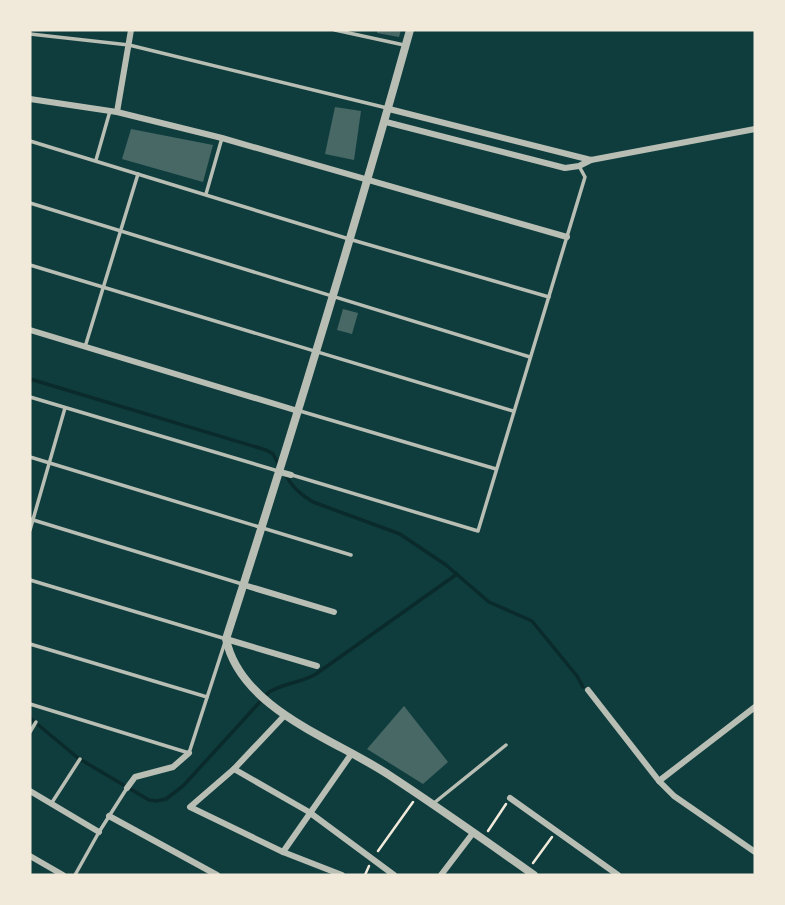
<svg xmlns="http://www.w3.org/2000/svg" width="785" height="905" font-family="'Public Sans',sans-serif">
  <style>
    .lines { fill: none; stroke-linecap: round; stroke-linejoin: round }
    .stream { stroke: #0a2a2b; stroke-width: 3.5 }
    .building { fill: #486865 }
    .path { stroke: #f1e9da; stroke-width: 2.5 }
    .service { stroke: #b8beb3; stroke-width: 3.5 }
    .minor { stroke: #b8beb3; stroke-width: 6 }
    .tertiary { stroke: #b8beb3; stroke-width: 8 }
  </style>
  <rect width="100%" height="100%" fill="#0f3d3e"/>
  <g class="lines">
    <g class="stream">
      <path d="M30,379l236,71 7,4 6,11"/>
      <path d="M285,474c8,14 15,20 28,28l87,32 46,31 43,37 43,19 45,55 6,11"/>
      <path d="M30,718l48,40 71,42 7,1 10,-2 17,-13 86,-94c15,-9 32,-9 47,-18l141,-100"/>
    </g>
  </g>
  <g class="building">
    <path d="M377,30h24l-2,7 -22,-4z"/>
    <path d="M335,107l26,4 -7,49 -29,-6z"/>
    <path d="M131,129l82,16 -10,37 -81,-23z"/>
    <path d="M343,309l15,4 -6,21 -15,-4z"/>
    <path d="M404,706l44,56 -25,22 -56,-35z"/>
  </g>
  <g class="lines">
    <g class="path">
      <path d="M488,831l18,-27"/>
      <path d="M378,851l35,-49"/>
      <path d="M533,863l19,-26"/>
      <path d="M365,875l4,-9"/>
    </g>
    <g class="service">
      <path d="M335,30l69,15"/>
      <path d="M30,34l99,11 258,63"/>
      <path d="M30,141l319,98 200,58"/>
      <path d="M96,160l14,-49"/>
      <path d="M206,194l16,-56"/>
      <path d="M30,203l500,154"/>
      <path d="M30,265l483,146"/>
      <path d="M85,347l53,-173"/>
      <path d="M30,397l248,74"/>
      <path d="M300,411l196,58"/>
      <path d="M30,457l321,98"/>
      <path d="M292,475l186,56 107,-354 -6,-11"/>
      <path d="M30,519l212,65"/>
      <path d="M30,530l35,-122"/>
      <path d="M30,580l196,59 -37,114 -159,-49"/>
      <path d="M30,644l177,53"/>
      <path d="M30,732l6,-10"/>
      <path d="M434,803l72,-58"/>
      <path d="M51,804l29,-45"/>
      <path d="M75,875l24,-43 28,-44"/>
    </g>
    <g class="minor">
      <path d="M30,99l87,13 105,26 345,99"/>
      <path d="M389,109l202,51 164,-31"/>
      <path d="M117,112l14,-82"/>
      <path d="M386,122l179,46 14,-2 12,-6"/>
      <path d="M30,330l268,81"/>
      <path d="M280,472l11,3"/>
      <path d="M244,585l90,27"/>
      <path d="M226,639l91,27"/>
      <path d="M588,690l71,91 15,15 81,56"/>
      <path d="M285,715l-51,54 -44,38 93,45 59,23"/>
      <path d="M234,769l75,43 85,63"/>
      <path d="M659,781l96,-74"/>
      <path d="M127,788l8,-11 38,-10 16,-14"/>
      <path d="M30,791l69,41"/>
      <path d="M510,798l108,77"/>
      <path d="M109,816l108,59"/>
      <path d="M283,852l69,-99"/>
      <path d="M30,856l33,19"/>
      <path d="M441,875l32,-42"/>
    </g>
    <path class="tertiary" d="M410,30c-57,204 -119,407 -184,609 15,71 109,100 163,136 49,32 97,66 145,100"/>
  </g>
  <rect width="785" height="905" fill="none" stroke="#f1e9da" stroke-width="63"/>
</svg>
